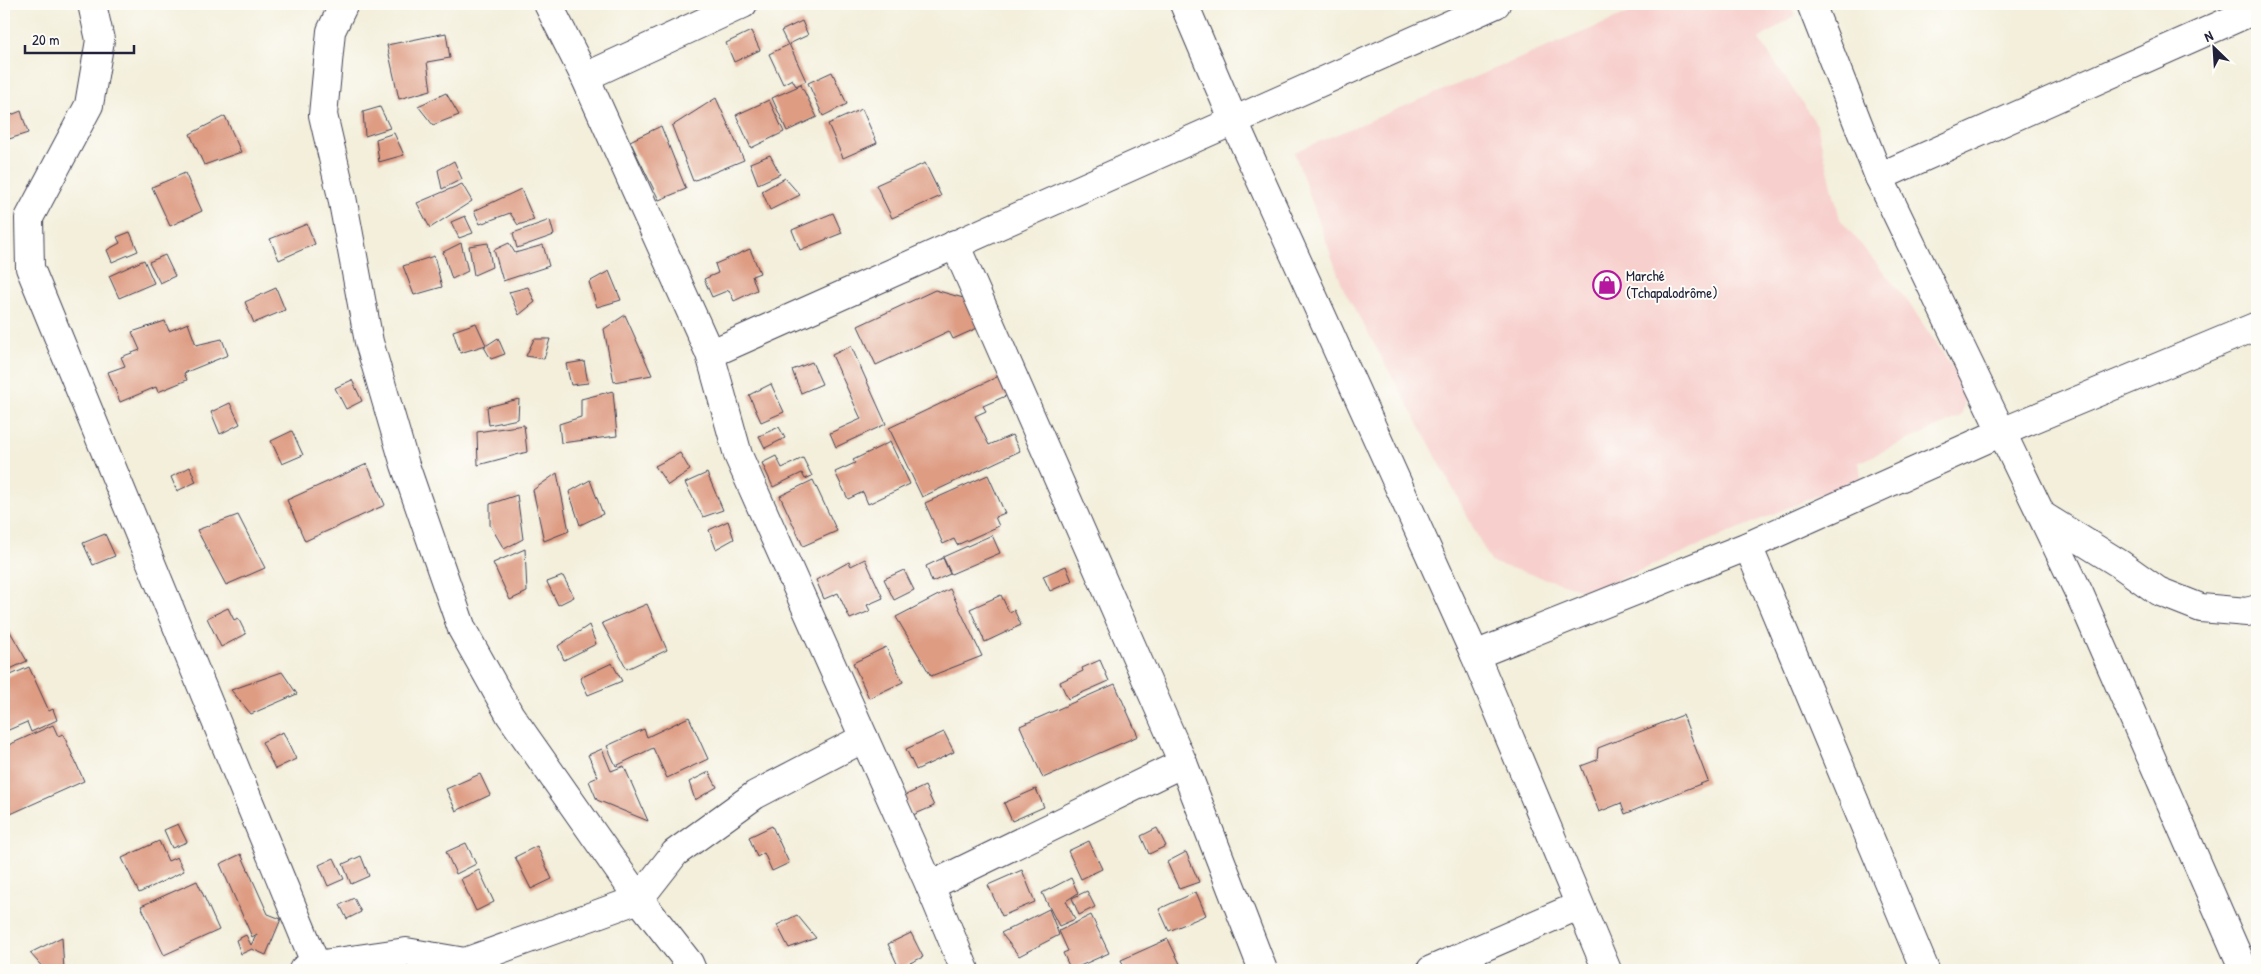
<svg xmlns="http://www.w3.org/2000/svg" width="2261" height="974" font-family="'Patrick Hand',sans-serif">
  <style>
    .built { fill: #f7d0cd }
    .building { fill: #de9c83 }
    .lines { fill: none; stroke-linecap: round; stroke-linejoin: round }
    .street-casing { stroke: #414153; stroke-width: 30 }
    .street { stroke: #fff; stroke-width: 28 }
    .labels { text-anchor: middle; stroke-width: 4; stroke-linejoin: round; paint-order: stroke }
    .poi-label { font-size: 15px; fill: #22223b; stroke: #fdfcf7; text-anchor: start }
  </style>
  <rect width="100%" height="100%" fill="#fdfcf7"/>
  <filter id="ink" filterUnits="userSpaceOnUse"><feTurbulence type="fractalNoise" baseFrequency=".02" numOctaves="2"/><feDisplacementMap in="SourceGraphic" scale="10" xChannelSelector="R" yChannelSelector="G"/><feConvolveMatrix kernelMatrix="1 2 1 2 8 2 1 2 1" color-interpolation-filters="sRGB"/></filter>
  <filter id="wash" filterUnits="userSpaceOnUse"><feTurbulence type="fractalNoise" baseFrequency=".0096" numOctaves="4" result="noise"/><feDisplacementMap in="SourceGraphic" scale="20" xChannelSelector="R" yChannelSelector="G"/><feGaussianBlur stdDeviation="1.12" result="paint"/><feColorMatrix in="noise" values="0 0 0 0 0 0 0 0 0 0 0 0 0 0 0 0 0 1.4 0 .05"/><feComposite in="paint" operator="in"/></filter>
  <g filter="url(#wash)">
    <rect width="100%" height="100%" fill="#f3efdb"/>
    <path class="built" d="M1651,4h139l5,11 -36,24 58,86 23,94 68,83 60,88 -7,26 -102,46 2,15 -272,115 -98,-30 -65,-125 -83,-149 -49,-136z"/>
    <g id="blocks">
      <g class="building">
        <path d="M802,21l6,14 -19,9 17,37 -10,5 -4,-7 -9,5 -14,-30 19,-9 -7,-14z"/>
        <path d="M751,31l9,19 -26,12 -8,-19z"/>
        <path d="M446,33l4,25 -23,4 4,28 -32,9 -12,-54z"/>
        <path d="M832,72l15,32 -24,12 -15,-33z"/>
        <path d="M801,85l16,32 -30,14 -15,-33z"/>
        <path d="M446,93l13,22 -26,10 -15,-19z"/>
        <path d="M716,98l28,62 -51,21 -21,-55z"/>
        <path d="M769,100l15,32 -33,16 -15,-33z"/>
        <path d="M380,107l10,21 -25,8 -2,-24z"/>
        <path d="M862,109l15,34 -34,15 -15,-34z"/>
        <path d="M21,111l7,22 -19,6 -5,-9v-12z"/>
        <path d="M225,116l16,36 -37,13 -14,-31z"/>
        <path d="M661,126l25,63 -27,11 -29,-59z"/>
        <path d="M394,133l10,22 -25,7 -3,-23z"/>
        <path d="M770,155l10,19 -22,10 -8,-21z"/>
        <path d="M454,161l8,18 -20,10 -4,-19z"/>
        <path d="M925,163l16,33 -49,22 -16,-33z"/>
        <path d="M185,173l17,38 -32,15 -18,-39z"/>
        <path d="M785,178l15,17 -30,15 -8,-19z"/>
        <path d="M462,184l10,17 -42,27 -13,-25z"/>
        <path d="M521,189l13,31 -16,5 -8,-12 -30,11 -6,-13z"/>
        <path d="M833,213l9,20 -42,17 -8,-20z"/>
        <path d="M465,216l8,17 -14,5 -8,-16z"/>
        <path d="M550,220l4,15 -37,13 -4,-15z"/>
        <path d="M307,224l8,20 -36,16 -9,-21z"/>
        <path d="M130,232l8,19 -26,11 -5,-12 13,-7 -3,-6z"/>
        <path d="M461,243l7,28 -16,8 -9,-27z"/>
        <path d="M488,243l4,24 -18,8 -5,-29z"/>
        <path d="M509,243l6,10 28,-8 6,21 -46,15 -9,-31z"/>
        <path d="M750,249l10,24 -8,3 5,14 -23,11 -5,-11 -17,7 -8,-18 14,-6 -3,-9z"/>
        <path d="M165,255l10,21 -15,7 -11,-21z"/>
        <path d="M434,256l8,31 -28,8 -11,-29z"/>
        <path d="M144,260l10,23 -35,15 -10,-22z"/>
        <path d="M609,271l12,29 -24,7 -8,-25z"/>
        <path d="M528,287l7,15 -16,13 -10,-23z"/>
        <path d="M276,288l9,22 -31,13 -9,-21z"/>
        <path d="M935,290l39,11 10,24 -31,14 -4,-8 -73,34 -18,-39z"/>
        <path d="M625,315l27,60 -38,7 -10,-53z"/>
        <path d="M165,321l4,10 19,-8 8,22 26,-6 6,16 -44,18 3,7 -29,12 -2,-5 -36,15 -12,-30 17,-6 -4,-9 19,-7 -8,-18z"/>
        <path d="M476,323l10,22 -26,8 -7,-22z"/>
        <path d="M498,338l7,16 -14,5 -7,-12z"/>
        <path d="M534,339h16l-6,20 -18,-3z"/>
        <path d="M851,346l35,78 -50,23 -6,-14 31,-14 -29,-64z"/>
        <path d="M584,361l4,22 -17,2 -5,-21z"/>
        <path d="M812,362l10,22 -21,9 -9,-23z"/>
        <path d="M1001,375l9,19 -27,12 3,5 -11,5 14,29 23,-10 8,16 -98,46 -33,-69z"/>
        <path d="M352,380l10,21 -16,8 -11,-21z"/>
        <path d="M771,384l13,28 -23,10 -12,-27z"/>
        <path d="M613,391l4,45 -56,7 -2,-19 22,-7v-18z"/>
        <path d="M519,399l-1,20 -29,6 -2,-18z"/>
        <path d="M230,403l10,21 -20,10 -9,-22z"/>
        <path d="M524,425l3,27 -49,13 -1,-33z"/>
        <path d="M779,427l6,11 -20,10 -6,-12z"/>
        <path d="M292,431l11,24 -21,9 -11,-23z"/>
        <path d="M890,442l20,42 -42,20 -5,-12 -15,7 -13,-27 20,-9 -2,-3z"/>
        <path d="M680,453l10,17 -22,15 -13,-19z"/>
        <path d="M776,456l6,12 21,-10 9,18 -7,3 -3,-6 -29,14 -11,-24z"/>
        <path d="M367,464l18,41 -80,36 -18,-41z"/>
        <path d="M190,467l6,15 -19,9 -6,-14z"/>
        <path d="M557,473l12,58 -25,10 -11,-51z"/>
        <path d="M707,473l16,37 -20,7 -18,-34z"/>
        <path d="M988,475l17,38 -10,4 4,9 -42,19 -3,-6 -11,5 -18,-41z"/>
        <path d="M590,480l13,34 -23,11 -11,-33z"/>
        <path d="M813,480l24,51 -34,15 -23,-50z"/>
        <path d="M517,495l6,44 -19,10 -14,-24v-21z"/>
        <path d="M238,515l27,53 -39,17 -29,-55z"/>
        <path d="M728,521l6,18 -18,10 -7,-19z"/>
        <path d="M105,534l10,22 -22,9 -10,-22z"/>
        <path d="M992,535l8,18 -49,21 -8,-17z"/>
        <path d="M525,549l2,43 -17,8 -17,-37z"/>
        <path d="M943,558l7,16 -18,8 -6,-16z"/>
        <path d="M865,559l18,39 -16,7 3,6 -20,8 -12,-26 -14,6 -8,-19 33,-18 2,4z"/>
        <path d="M1066,566l6,15 -22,10 -7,-15z"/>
        <path d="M904,570l10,20 -20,10 -10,-21z"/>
        <path d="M563,576l11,21 -16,8 -11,-23z"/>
        <path d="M950,589l32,67 -51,20 -35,-59z"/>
        <path d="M1001,595l8,17 5,-2 7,15 -36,17 -15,-33z"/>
        <path d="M647,604l20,46 -40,19 -25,-46z"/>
        <path d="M228,608l6,12 4,-2 8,16 -25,13 -14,-29z"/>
        <path d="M4,621l23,40 -23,11z"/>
        <path d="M589,625l7,19 -32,16 -6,-14z"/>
        <path d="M886,647l17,35 -34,16 -16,-35z"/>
        <path d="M1100,660l9,21 -41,18 -8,-17 23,-11 -1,-3z"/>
        <path d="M612,663l10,18 -34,14 -8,-17z"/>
        <path d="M29,667l20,44 4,-2 4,11 -26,12 -4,-10 -23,10v-54z"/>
        <path d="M282,672l15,22 -46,20 -20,-24z"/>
        <path d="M1115,684l23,52 -95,42 -23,-52z"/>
        <path d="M1683,715l25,66 -83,33 -4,-11 -22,9 -18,-46 16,-6 1,-12z"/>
        <path d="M689,717l19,42 -41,19 -14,-30 -37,18 -9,-20 37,-17 3,8z"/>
        <path d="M53,725l5,11 5,-2 21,47 -80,36v-70z"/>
        <path d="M283,732l13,27 -21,10 -13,-27z"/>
        <path d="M944,732l10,20 -38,18 -10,-21z"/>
        <path d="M602,749l9,22 13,-5 24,55 -51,-21 -8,-19 9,-4 -10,-22z"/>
        <path d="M709,772l8,15 -22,13 -6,-18z"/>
        <path d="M480,774l10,21 -34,16 -10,-22z"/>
        <path d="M925,786l9,20 -21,9 -9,-19z"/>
        <path d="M1036,789l8,18 -32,14 -8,-18z"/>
        <path d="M178,824l9,18 -15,6 -8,-18z"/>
        <path d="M772,826l17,37 -17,8 -8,-18 -7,4 -8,-20z"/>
        <path d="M1157,828l9,18 -17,8 -8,-18z"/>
        <path d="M159,841l9,20 9,-4 7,14 -45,22 -17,-35z"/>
        <path d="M1089,841l13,28 -21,10 -13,-28z"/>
        <path d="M466,843l10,21 -20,10 -10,-22z"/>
        <path d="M537,846l15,33 -21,10 -16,-32z"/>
        <path d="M1186,852l13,30 -20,7 -12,-27z"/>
        <path d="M241,854l27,60 13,5 -15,36 -14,-6 -11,5 -5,-14 10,-5 5,10 6,-11 -5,3 -32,-73z"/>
        <path d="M361,856l8,20 -18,8 -8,-20z"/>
        <path d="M334,858l10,21 -16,7 -9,-21z"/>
        <path d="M479,870l15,32 -18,9 -15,-32z"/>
        <path d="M1022,870l13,32 -33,14 -14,-31z"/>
        <path d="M1071,878l7,15 -12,8 9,18 -16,7 -17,-33z"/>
        <path d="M197,881l22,49 -55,25 -23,-49z"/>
        <path d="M1087,891l8,16 -16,8 -7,-17z"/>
        <path d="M1196,892l10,23 -37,16 -10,-22z"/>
        <path d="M354,898l7,14 -14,7 -7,-14z"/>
        <path d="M1049,909l10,26 -40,21 -18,-23z"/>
        <path d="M797,915l19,23 -27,10 -12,-23z"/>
        <path d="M1091,915l18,38 -38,17 -8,-17 5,-2 -9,-20z"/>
        <path d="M911,933l12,24 -24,11 -11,-24z"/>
        <path d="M62,937l2,33h-19l-15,-17z"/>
        <path d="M1168,939l15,31h-58l-4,-10z"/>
        <path d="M548,967v3h-26v-2z"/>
      </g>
    </g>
  </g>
  <g filter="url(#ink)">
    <use href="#blocks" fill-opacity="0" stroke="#414153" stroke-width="1"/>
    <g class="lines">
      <defs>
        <g id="street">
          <path d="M92,4l8,36 -11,65 -60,113 1,50 286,697"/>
          <path d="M344,4l-13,27 -8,84 19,82 27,145 36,123 57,164 48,86 129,184 50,64 3,7"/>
          <path d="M548,4l37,73 125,277 28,101 192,431 35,84"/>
          <path d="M1184,4l49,115 242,536 132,315"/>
          <path d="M1811,4l68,173 201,418 164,375"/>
          <path d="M585,77l158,-73"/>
          <path d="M1879,177l378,-168"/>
          <path d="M955,244l228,519 80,207"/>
          <path d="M710,354l786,-350"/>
          <path d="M2043,516l77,48 38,27 43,17 46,4 10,-3"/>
          <path d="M1748,546l177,424"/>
          <path d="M1475,655l273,-109 254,-114 255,-106"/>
          <path d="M930,886l253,-123"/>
          <path d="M303,970l13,-5 90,-13 59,10 174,-63 36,-46 80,-58 109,-57"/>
          <path d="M1431,970l147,-64"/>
        </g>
      </defs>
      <use href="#street" class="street-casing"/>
      <use href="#street" class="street"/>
    </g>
  </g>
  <defs>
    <symbol id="shop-ring" viewBox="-11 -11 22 22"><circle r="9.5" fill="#fdfcf7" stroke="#b5179e" stroke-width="1.5"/><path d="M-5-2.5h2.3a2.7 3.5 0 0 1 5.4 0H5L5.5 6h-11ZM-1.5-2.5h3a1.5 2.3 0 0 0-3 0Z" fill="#b5179e"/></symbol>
  </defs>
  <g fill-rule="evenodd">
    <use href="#shop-ring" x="1591" y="269" width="32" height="32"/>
  </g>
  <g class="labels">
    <g class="poi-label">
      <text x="1626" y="281">Marché<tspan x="1626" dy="17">(Tchapalodrôme)</tspan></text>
    </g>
  </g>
  <rect width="2261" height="974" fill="none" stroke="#fdfcf7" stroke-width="20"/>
  <g transform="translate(2214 48) rotate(335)" stroke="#fdfcf7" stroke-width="4" paint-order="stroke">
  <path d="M0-4L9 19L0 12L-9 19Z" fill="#22223b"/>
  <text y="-8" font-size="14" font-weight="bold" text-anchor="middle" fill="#22223b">N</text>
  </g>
  <path d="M25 45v8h109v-8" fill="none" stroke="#22223b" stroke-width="2.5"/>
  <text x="32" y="45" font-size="15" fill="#22223b" stroke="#fdfcf7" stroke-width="4" paint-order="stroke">20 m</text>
</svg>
